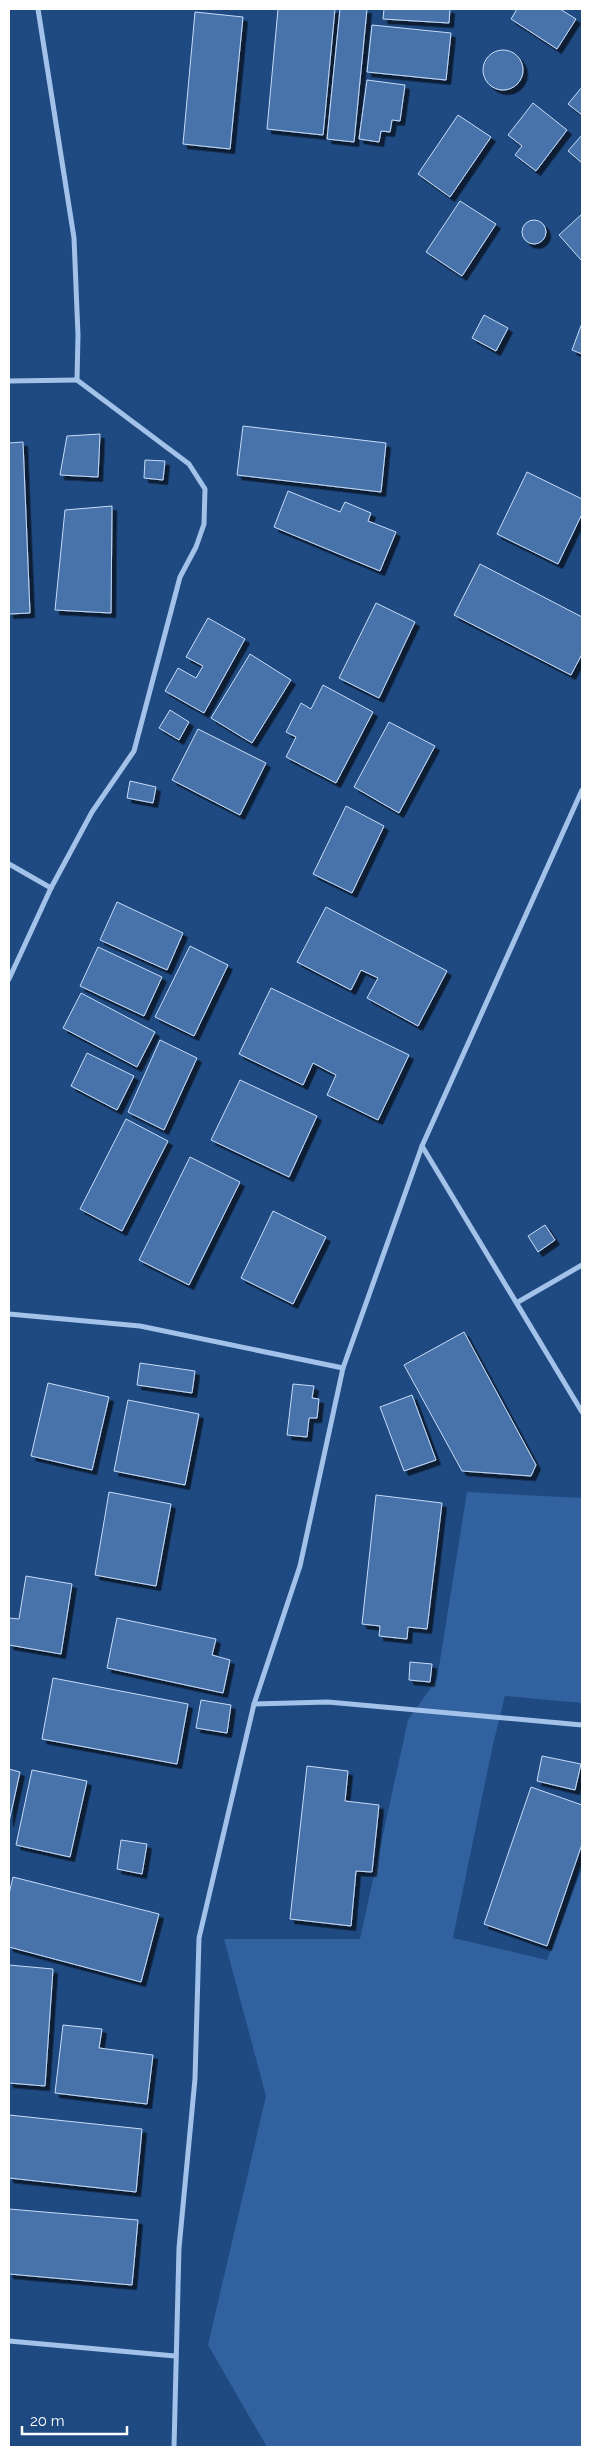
<svg xmlns="http://www.w3.org/2000/svg" width="591" height="2456" font-family="Raleway,sans-serif">
  <style>
    .green { fill: #31629f }
    .building { fill: #4672aa; stroke: #c7dcf7; filter: url(#shadow) }
    .lines { fill: none; stroke-linecap: round; stroke-linejoin: round }
    .minor { stroke: #a3c2e9; stroke-width: 5 }
  </style>
  <defs>
    <filter id="shadow"><feDropShadow dx="4.5" dy="4.5" stdDeviation="0" flood-color="#0009"/></filter>
  </defs>
  <rect width="100%" height="100%" fill="#1e4981"/>
  <path class="green" d="M467,1492l115,6v205l-77,-7 -13,53 -39,189 94,22 35,-92v579h-315l-59,-102 58,-249 -42,-157h136l48,-219 29,-41z"/>
  <g class="building">
    <path d="M278,9h57l-12,126 -56,-6z"/>
    <path d="M340,9h27l-13,133 -27,-3z"/>
    <path d="M384,9h66l-1,14 -66,-4z"/>
    <path d="M517,9h43l16,10 -19,30 -46,-30z"/>
    <path d="M195,12l48,5 -13,132 -47,-5z"/>
    <path d="M372,25l79,8 -5,47 -79,-8z"/>
    <circle cx="503" cy="70" r="20"/>
    <path d="M367,80l38,5 -5,36 -8,-1 -2,12 -9,-1 -2,11 -20,-3z"/>
    <path d="M582,87v28l-14,-11z"/>
    <path d="M533,103l34,27 -31,41 -21,-16 7,-9 -14,-11z"/>
    <path d="M458,115l33,22 -41,60 -32,-23z"/>
    <path d="M582,135v28l-14,-12z"/>
    <path d="M460,201l36,23 -34,52 -36,-24z"/>
    <path d="M582,214v47l-23,-26z"/>
    <circle cx="534" cy="232" r="12"/>
    <path d="M484,315l24,13 -12,23 -24,-13z"/>
    <path d="M582,323v31l-10,-4z"/>
    <path d="M243,426l143,17 -5,49 -144,-17z"/>
    <path d="M100,434l-2,43 -38,-2 7,-39z"/>
    <path d="M23,442l7,171 -21,1v-171z"/>
    <path d="M145,460l20,1 -2,19 -19,-2z"/>
    <path d="M527,472l55,27v15l-24,50 -61,-30z"/>
    <path d="M288,491l52,21 5,-10 26,11 -3,8 28,11 -16,39 -106,-44z"/>
    <path d="M112,506l-1,107 -56,-3 10,-100z"/>
    <path d="M480,564l102,53v37l-11,21 -117,-60z"/>
    <path d="M376,603l39,19 -36,76 -40,-20z"/>
    <path d="M208,618l37,21 -41,74 -39,-22 13,-23 18,10 7,-12 -17,-9z"/>
    <path d="M250,654l41,26 -39,63 -41,-25z"/>
    <path d="M323,685l50,27 -37,71 -50,-26 10,-20 -10,-5 15,-29 10,6z"/>
    <path d="M170,710l19,12 -10,18 -20,-12z"/>
    <path d="M389,722l46,24 -36,67 -45,-26z"/>
    <path d="M198,729l68,34 -26,52 -68,-35z"/>
    <path d="M130,781l26,6 -3,16 -26,-5z"/>
    <path d="M346,806l38,20 -32,67 -39,-19z"/>
    <path d="M117,902l66,31 -16,37 -67,-30z"/>
    <path d="M326,907l121,64 -29,55 -51,-28 11,-20 -17,-8 -10,20 -54,-28z"/>
    <path d="M190,946l38,19 -34,71 -39,-19z"/>
    <path d="M98,947l64,30 -18,39 -64,-30z"/>
    <path d="M271,988l138,67 -31,65 -51,-25 9,-20 -23,-12 -10,22 -64,-31z"/>
    <path d="M81,993l74,39 -18,35 -74,-39z"/>
    <path d="M160,1040l37,18 -33,72 -36,-18z"/>
    <path d="M87,1053l47,23 -17,34 -46,-24z"/>
    <path d="M240,1080l77,36 -28,61 -78,-37z"/>
    <path d="M126,1119l42,22 -46,90 -42,-22z"/>
    <path d="M190,1157l50,25 -51,103 -50,-25z"/>
    <path d="M273,1211l53,26 -33,67 -52,-26z"/>
    <path d="M545,1225l10,15 -17,12 -10,-16z"/>
    <path d="M464,1332l72,133 -5,11 -69,-5 -58,-106z"/>
    <path d="M140,1363l55,8 -3,22 -55,-8z"/>
    <path d="M48,1383l61,14 -17,73 -61,-14z"/>
    <path d="M293,1384l21,2 -2,12 7,1 -2,19h-8l-2,19 -20,-2z"/>
    <path d="M412,1395l24,65 -32,11 -24,-64z"/>
    <path d="M128,1400l71,14 -14,71 -71,-14z"/>
    <path d="M109,1492l62,12 -15,82 -61,-11z"/>
    <path d="M376,1495l66,8 -15,126 -19,-2 -1,12 -28,-3 1,-10 -18,-2z"/>
    <path d="M26,1576l46,8 -11,70 -52,-9v-27l10,1z"/>
    <path d="M117,1618l99,21 -4,16 18,5 -7,33 -116,-25z"/>
    <path d="M410,1662l22,2 -2,18 -21,-2z"/>
    <path d="M53,1678l135,26 -11,60 -135,-25z"/>
    <path d="M201,1700l30,5 -4,28 -31,-5z"/>
    <path d="M542,1756l39,8 -6,26 -38,-9z"/>
    <path d="M307,1766l41,5 -3,30 34,4 -7,67 -16,-1 -5,55 -61,-7z"/>
    <path d="M9,1769l11,3 -11,50z"/>
    <path d="M32,1770l55,11 -17,76 -54,-12z"/>
    <path d="M531,1787l51,18v39l-35,102 -63,-22z"/>
    <path d="M121,1840l26,4 -5,30 -25,-5z"/>
    <path d="M13,1877l146,37 -18,68 -132,-35v-53z"/>
    <path d="M9,1965l44,4 -8,117 -36,-3z"/>
    <path d="M63,2025l39,4 -3,19 54,7 -6,49 -92,-11z"/>
    <path d="M9,2115l133,14 -6,63 -127,-14z"/>
    <path d="M9,2209l129,11 -6,65 -123,-11z"/>
  </g>
  <g class="lines">
    <g class="minor">
      <path d="M9,381l68,-1"/>
      <path d="M9,864l42,24"/>
      <path d="M9,979l42,-91 41,-76 42,-61 46,-174 16,-30 8,-23 1,-35 -16,-25 -112,-84 1,-45 -4,-97 -36,-229"/>
      <path d="M422,1146l160,266"/>
      <path d="M518,1302l64,-37"/>
      <path d="M9,1314l131,12 203,42"/>
      <path d="M254,1704l74,-2 254,23"/>
      <path d="M9,2341l166,15"/>
      <path d="M174,2447l5,-199 16,-169 4,-141 55,-234 46,-138 43,-198 79,-222 160,-356"/>
    </g>
  </g>
  <rect width="591" height="2456" fill="none" stroke="#ffffff" stroke-width="20"/>
  <path d="M22 2426v8h105v-8" fill="none" stroke="#ffffff" stroke-width="2.5"/>
  <text x="30" y="2426" font-size="15" fill="#ffffff" stroke="#1e4981" stroke-width="4" paint-order="stroke">20 m</text>
</svg>
